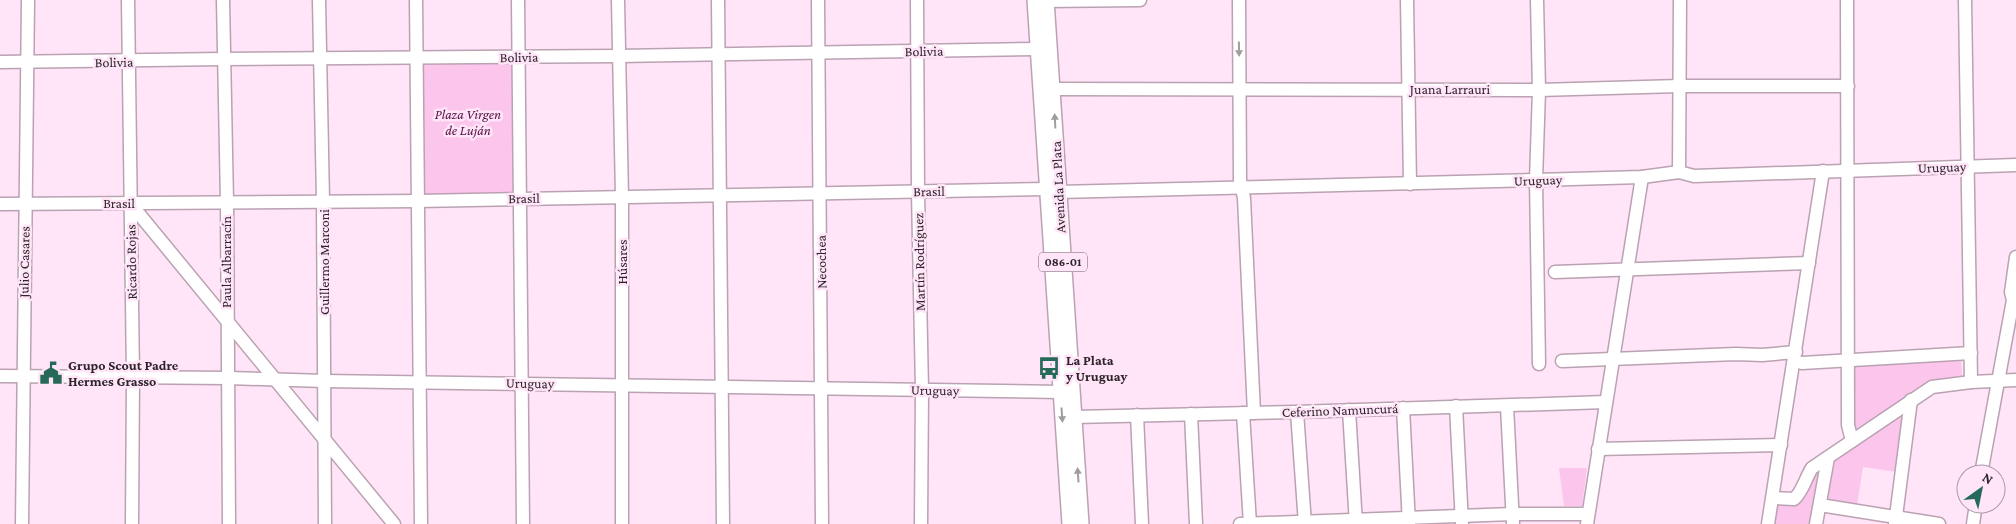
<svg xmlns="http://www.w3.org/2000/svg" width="2016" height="524" font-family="'Crimson Pro',serif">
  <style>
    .green { fill: #fcc5ec }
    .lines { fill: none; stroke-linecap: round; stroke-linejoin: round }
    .minor-casing { stroke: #baa2b2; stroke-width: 15 }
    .major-casing { stroke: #baa2b2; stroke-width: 18 }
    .minor { stroke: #fff; stroke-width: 12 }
    .major { stroke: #fff; stroke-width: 15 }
    .oneway { fill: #a09ca0 }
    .labels { text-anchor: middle; stroke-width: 5; stroke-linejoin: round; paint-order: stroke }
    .shield { fill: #ffe5f7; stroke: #6c5e68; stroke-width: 1 }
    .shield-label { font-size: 12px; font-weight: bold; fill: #2d242b }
    .street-label { font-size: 14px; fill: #2d242b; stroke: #ffe5f7 }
    .park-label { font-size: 14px; font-style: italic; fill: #551048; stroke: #ffe5f7 }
    .poi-label { font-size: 14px; font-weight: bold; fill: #2d242b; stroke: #ffe5f7; text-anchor: start }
  </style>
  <rect width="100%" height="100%" fill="#ffe5f7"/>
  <g class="green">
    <path d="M519,57v141l-101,3 -1,-143z"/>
    <path d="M1961,358l1,17 -2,2 -27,6 -79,47 -2,-69z"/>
    <path d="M1900,412l4,3 -7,57 -34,-5 -6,38 -33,-4 8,-40z"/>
    <path d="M1559,468h28l-5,38h-18z"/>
    <path d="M1814,470l4,2 -8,52h-38l4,-22 18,2z"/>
  </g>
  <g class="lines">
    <defs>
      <g id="minor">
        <path d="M128,0l5,377 -1,147"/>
        <path d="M223,0l4,202 2,322"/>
        <path d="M319,0l4,201 2,323"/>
        <path d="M416,0l5,524"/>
        <path d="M518,0l5,524"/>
        <path d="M618,0l4,197v327"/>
        <path d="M718,0l5,524"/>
        <path d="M818,0l4,524"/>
        <path d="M917,0l1,192 4,198 -1,134"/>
        <path d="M1239,0l1,180 4,18 10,215"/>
        <path d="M1407,0l3,184"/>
        <path d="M1537,0l2,90 -3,90 3,184"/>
        <path d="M1847,0l1,425 4,16"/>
        <path d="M1965,0l6,382"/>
        <path d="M1046,1l94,-1"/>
        <path d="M0,62l223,-3 396,-3 419,-7"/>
        <path d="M1053,89l486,1 140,-4h169"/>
        <path d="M1679,172l1,-172"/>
        <path d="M1058,192l478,-12 106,-3 37,-5 15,4 322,-11"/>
        <path d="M130,203l264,321"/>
        <path d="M0,204l418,-3 629,-12"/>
        <path d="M1555,272l254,-9"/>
        <path d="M1562,361l174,-7 26,1 34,-3"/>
        <path d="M1794,361l8,2 169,-10"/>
        <path d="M0,376l228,2 96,3 737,11"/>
        <path d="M1456,406l6,118"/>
        <path d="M1507,406l6,118"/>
        <path d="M1403,408l6,116"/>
        <path d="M1349,410l7,114"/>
        <path d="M1297,412l8,112"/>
        <path d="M1243,413l7,111"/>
        <path d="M1191,414l5,110"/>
        <path d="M1137,415l5,109"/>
        <path d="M1074,417l223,-5 309,-10"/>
        <path d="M1598,449l183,-4"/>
        <path d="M1981,474l32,-174 -2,-8 5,-35"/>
        <path d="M1773,498l21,1c8,-6 12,-22 18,-31l120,-81 39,-5 45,-2"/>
        <path d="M1820,505l119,19"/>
        <path d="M22,524l6,-524"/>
        <path d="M1240,524l273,-10h75"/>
        <path d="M1587,524l55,-347"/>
        <path d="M1768,524l55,-353"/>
        <path d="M1816,524l12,-66"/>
        <path d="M1895,524l16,-124"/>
        <path d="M1973,524l3,-20"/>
      </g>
      <g id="major">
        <path d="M1035,0l35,524"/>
        <path d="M1046,0l35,524"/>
      </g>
    </defs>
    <use href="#minor" class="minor-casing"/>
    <use href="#major" class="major-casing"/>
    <use href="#minor" class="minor"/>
    <use href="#major" class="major"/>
  </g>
  <defs><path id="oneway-solid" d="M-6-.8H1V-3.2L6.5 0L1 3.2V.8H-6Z" transform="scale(1.25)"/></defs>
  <g class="oneway">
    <use href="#oneway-solid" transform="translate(1239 49) rotate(89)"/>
    <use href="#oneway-solid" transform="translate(1055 121) rotate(-93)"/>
    <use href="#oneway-solid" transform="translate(1062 415) rotate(86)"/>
    <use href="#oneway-solid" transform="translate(1078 475) rotate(-94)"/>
  </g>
  <defs>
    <symbol id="bus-bare" viewBox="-9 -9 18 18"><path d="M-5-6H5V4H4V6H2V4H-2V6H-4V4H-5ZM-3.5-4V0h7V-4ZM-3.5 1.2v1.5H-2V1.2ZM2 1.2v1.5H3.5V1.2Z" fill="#266959" stroke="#ffe5f7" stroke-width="2.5" paint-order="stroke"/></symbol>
    <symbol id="civic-bare" viewBox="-9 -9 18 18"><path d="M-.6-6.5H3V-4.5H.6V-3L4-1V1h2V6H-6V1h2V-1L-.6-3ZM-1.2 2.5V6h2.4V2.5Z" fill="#266959" stroke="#ffe5f7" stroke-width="2.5" paint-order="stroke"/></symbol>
  </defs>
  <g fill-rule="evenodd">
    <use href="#bus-bare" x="1033" y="352" width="32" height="32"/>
    <use href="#civic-bare" x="35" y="357" width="32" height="32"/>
  </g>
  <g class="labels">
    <rect class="shield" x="1039" y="252.5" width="48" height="19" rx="4"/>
    <g class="shield-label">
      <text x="1063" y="266">086-01</text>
    </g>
    <g class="street-label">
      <text transform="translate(924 51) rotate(-1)" y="5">Bolivia</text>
      <text transform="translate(519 57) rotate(-1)" y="5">Bolivia</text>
      <text transform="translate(114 62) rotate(-1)" y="5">Bolivia</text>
      <text x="1450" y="94">Juana Larrauri</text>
      <text transform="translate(1942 167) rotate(-2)" y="5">Uruguay</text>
      <text transform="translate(1538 180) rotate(-2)" y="5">Uruguay</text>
      <text transform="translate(1058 187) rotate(-93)" y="5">Avenida La Plata</text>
      <text transform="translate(929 191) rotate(-1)" y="5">Brasil</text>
      <text transform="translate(524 198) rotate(-1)" y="5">Brasil</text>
      <text x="119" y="208">Brasil</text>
      <text transform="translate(24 262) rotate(-89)" y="5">Julio Casares</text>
      <text transform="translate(131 262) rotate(-91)" y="5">Ricardo Rojas</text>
      <text transform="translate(226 262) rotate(-90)" y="5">Paula Albarracín</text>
      <text transform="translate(324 262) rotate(-90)" y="5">Guillermo Marconi</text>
      <text transform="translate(622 262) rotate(-90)" y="5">Húsares</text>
      <text transform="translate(821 262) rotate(-91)" y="5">Necochea</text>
      <text transform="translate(919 262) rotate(-91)" y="5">Martín Rodríguez</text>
      <text transform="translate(530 383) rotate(1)" y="5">Uruguay</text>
      <text transform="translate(935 390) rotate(1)" y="5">Uruguay</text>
      <text transform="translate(1340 410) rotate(-2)" y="5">Ceferino Namuncurá</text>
    </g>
    <g class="park-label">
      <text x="468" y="119">Plaza Virgen<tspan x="468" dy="16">de Luján</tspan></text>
    </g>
    <g class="poi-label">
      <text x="1066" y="365">La Plata<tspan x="1066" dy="16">y Uruguay</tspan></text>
      <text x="68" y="370">Grupo Scout Padre<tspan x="68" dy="16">Hermes Grasso</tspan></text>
    </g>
  </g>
  <g transform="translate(1981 489) rotate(33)"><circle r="24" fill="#ffe5f7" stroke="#ab98a5"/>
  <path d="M0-4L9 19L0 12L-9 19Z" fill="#266959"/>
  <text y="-8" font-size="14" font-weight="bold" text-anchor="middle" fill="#2d242b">N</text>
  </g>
</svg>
